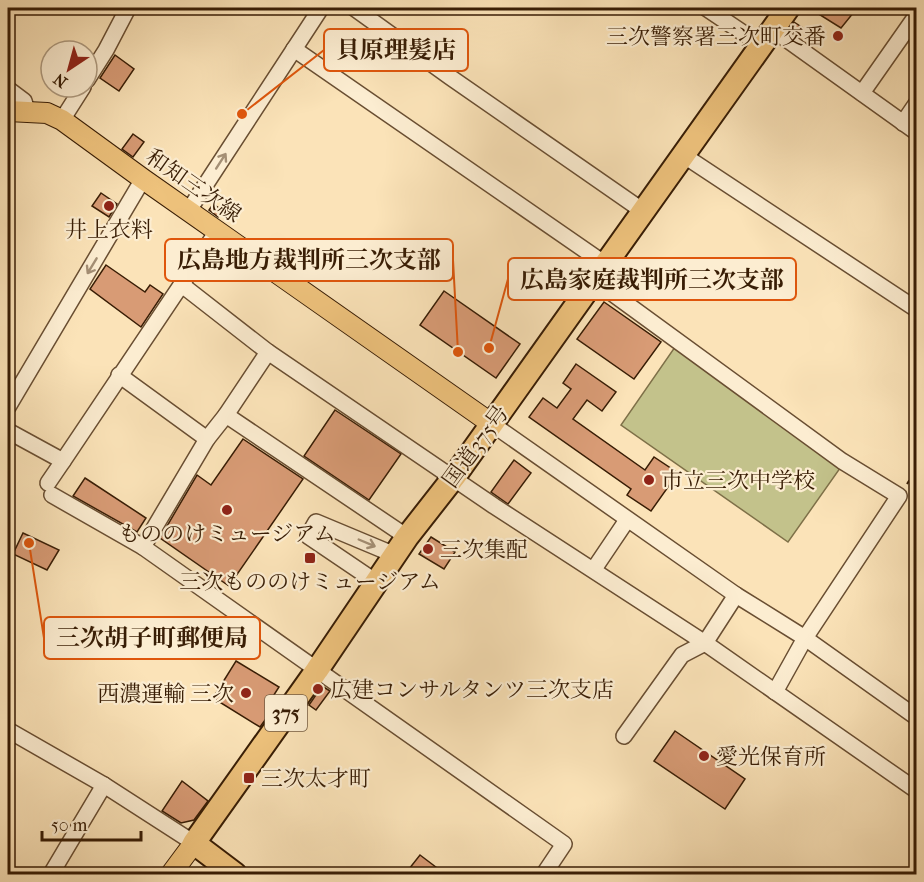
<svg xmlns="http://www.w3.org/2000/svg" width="924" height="882" font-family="'IM FELL French Canon','Noto Serif JP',serif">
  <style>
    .green { fill: #c3c28b; stroke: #7e7048; stroke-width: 1.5 }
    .building { fill: #d89b75; stroke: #381d05; stroke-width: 1.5 }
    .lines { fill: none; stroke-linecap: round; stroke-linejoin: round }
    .minor-casing { stroke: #694e32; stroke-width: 18 }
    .major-casing { stroke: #381d05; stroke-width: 22 }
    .highway-casing { stroke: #381d05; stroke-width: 26 }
    .path { stroke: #381d05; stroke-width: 2; stroke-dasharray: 4.5 3; stroke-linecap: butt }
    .minor { stroke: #fcedd1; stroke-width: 15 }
    .major { stroke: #eec27c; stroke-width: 20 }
    .highway { stroke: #eec27c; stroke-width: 22 }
    .oneway { stroke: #a48f75 }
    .poi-dot { fill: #8f2418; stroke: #fcedd1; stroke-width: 2 }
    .labels { text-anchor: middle; stroke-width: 4.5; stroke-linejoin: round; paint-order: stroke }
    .shield { fill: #fcedd1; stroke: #735b42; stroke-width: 1.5 }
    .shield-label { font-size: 21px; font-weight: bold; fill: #381d05 }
    .poi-label { font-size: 22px; fill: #381d05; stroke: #fcedd1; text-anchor: start }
    .street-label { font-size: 22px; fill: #381d05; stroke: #fcedd1 }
    .leader { fill: none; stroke: #df560c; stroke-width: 2 }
    .callout-dot { fill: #df560c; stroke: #fcedd1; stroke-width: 2 }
    .callout { fill: #fcedd1; stroke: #df560c; stroke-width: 2 }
    .callout-label { font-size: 24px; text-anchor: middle; font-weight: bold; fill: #381d05 }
  </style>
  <rect width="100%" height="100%" fill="#fbe3b8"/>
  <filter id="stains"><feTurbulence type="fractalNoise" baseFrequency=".00333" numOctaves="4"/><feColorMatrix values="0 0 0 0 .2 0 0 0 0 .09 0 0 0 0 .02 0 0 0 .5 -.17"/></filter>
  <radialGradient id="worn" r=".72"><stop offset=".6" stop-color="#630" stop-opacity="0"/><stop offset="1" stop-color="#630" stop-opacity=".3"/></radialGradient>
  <path class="green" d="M675,347l168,117 -55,78 -167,-117z"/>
  <g class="building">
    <path d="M809,8h37l8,4 -13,16z"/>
    <path d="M794,22l9,6 -5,8 -9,-7z"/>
    <path d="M115,55l19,14 -15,22 -19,-13z"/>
    <path d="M133,134l11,8 -11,15 -11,-8z"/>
    <path d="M101,193l16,11 -8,13 -17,-11z"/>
    <path d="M213,204l9,6 -4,7 -9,-7z"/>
    <path d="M106,265l39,27 5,-7 13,9 -22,33 -51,-38z"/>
    <path d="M444,291l76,53 -24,34 -76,-53z"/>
    <path d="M604,302l57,40 -27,37 -57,-40z"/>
    <path d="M576,364l40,28 -14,19 -15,-11 -14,19 72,51 9,-13 24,16 -27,38 -24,-16 4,-6 -102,-72 14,-19 14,10 14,-19 -8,-6z"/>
    <path d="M335,410l66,44 -32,46 -65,-44z"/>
    <path d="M243,439l60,40 -74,107 -69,-48 37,-63 14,10z"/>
    <path d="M514,460l17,13 -23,31 -17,-12z"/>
    <path d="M85,478l61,40 -9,14 -64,-36z"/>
    <path d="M23,533l36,17 -12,20 -34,-16z"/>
    <path d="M431,537l24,15 -11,17 -25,-15z"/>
    <path d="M236,661l43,26 -9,14 6,4 -16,22 -47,-29z"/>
    <path d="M322,686l8,5 -14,19 -7,-5z"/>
    <path d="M675,731l70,48 -20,30 -71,-48z"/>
    <path d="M182,781l26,20 -14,19 -13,3 -19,-12z"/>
    <path d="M420,855l25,19h-40z"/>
  </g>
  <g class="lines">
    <defs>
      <g id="minor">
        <path d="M354,8l96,69 193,134"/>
        <path d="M706,8l55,37"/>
        <path d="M772,29l144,103"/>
        <path d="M294,49l311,215"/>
        <path d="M87,80l19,-30 22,-42"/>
        <path d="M8,89l16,12 3,10"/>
        <path d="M862,93l54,-77"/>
        <path d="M62,120l21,-33"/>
        <path d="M903,123l13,-19"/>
        <path d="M683,155l233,154"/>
        <path d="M189,210l132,-202"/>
        <path d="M594,280l248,181 57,35 -94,142 -30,54"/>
        <path d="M182,285l86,67 226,154 211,137 211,147"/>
        <path d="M119,375l88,64"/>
        <path d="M8,407l135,-228"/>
        <path d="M226,415l42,-63"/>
        <path d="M492,424l244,171 69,43 111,79"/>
        <path d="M8,431l55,30 155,-231"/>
        <path d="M48,483l15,-22"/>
        <path d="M52,495l91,52"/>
        <path d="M407,537l-181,-122 -19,24 -64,108 421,297 -20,30"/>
        <path d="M594,569l33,-49"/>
        <path d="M376,582l-68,-46 8,-14 79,33"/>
        <path d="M8,730l96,55 90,58"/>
        <path d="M624,736l58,-81 23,-12 31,-48"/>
        <path d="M51,874l53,-89"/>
      </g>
      <g id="major">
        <path d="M8,111l39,2 15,7 81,59 349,245"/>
        <path d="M171,874l23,-31"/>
      </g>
      <path id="highway" d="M235,874l-41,-31 123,-173 90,-133 47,-60 334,-469"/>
    </defs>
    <use href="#minor" class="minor-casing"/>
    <use href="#major" class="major-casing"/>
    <use href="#highway" class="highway-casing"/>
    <path class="path" d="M907,484l9,-15"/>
    <use href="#minor" class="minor"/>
    <use href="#major" class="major"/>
    <use href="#highway" class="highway"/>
  </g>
  <defs><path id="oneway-shaft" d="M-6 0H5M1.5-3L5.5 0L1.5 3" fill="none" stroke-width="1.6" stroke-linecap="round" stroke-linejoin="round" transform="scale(1.5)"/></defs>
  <g class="oneway">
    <use href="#oneway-shaft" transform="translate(221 161) rotate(-57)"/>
    <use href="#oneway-shaft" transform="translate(92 266) rotate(121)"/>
    <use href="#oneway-shaft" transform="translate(367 543) rotate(23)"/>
  </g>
  <g class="poi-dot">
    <circle cx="838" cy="36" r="6"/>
    <circle cx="109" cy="206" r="6"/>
    <circle cx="649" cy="480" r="6"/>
    <circle cx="227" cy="510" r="6"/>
    <circle cx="428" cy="549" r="6"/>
    <rect x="304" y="552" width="12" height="12" rx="3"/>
    <circle cx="318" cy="689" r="6"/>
    <circle cx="246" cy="693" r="6"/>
    <circle cx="704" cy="756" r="6"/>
    <rect x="243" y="772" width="12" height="12" rx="3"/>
  </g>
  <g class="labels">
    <rect class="shield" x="265" y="695" width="42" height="36" rx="4.5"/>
    <g class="shield-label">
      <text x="286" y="720">375</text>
    </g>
    <g class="poi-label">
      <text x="826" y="44" text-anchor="end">三次警察署三次町交番</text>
      <text x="109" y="237" text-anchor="middle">井上衣料</text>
      <text x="661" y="488">市立三次中学校</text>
      <text x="227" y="541" text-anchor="middle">もののけミュージアム</text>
      <text x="440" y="557">三次集配</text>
      <text x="310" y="589" text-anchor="middle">三次もののけミュージアム</text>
      <text x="330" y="697">広建コンサルタンツ三次支店</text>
      <text x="234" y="701" text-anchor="end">西濃運輸 三次</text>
      <text x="716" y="764">愛光保育所</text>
      <text x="261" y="786">三次太才町</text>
    </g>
    <g class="street-label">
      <text transform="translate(194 185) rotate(35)" y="8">和知三次線</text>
      <text transform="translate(475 446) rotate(-54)" y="8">国道375号</text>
    </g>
  </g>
  <path class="leader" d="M242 114L324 50M458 352L453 260M489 348L508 279M29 543L44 638"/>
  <g class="callout-dot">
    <circle cx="242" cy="114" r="6"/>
    <circle cx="458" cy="352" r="6"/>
    <circle cx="489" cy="348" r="6"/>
    <circle cx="29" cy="543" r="6"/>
  </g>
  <g class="callout">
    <rect x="324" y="29" width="144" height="42" rx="6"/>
    <rect x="165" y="239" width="288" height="42" rx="6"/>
    <rect x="508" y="258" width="288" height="42" rx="6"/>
    <rect x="44" y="617" width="216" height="42" rx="6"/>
  </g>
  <g class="callout-label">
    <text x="396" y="58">貝原理髪店</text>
    <text x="309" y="268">広島地方裁判所三次支部</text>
    <text x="652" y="288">広島家庭裁判所三次支部</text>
    <text x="152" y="646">三次胡子町郵便局</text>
  </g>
  <rect width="924" height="882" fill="none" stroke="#fbe3b8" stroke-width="30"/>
  <rect x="9" y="9" width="906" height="864" fill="none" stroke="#381d05" stroke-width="3"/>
  <rect x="15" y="15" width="894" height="852" fill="none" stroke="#381d05" stroke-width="1.5"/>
  <g transform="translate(69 69) rotate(216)"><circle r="28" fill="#fcedd1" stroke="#ae9a7f" stroke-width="1.5"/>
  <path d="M0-4.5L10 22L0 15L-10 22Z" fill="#8f2418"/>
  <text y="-9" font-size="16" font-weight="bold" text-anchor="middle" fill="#381d05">N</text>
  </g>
  <path d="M42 831v9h99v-9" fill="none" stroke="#381d05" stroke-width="3"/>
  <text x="51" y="831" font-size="18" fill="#381d05" stroke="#fcedd1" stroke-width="4.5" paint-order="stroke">50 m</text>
  <rect width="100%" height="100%" filter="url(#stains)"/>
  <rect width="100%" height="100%" fill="url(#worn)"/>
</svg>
